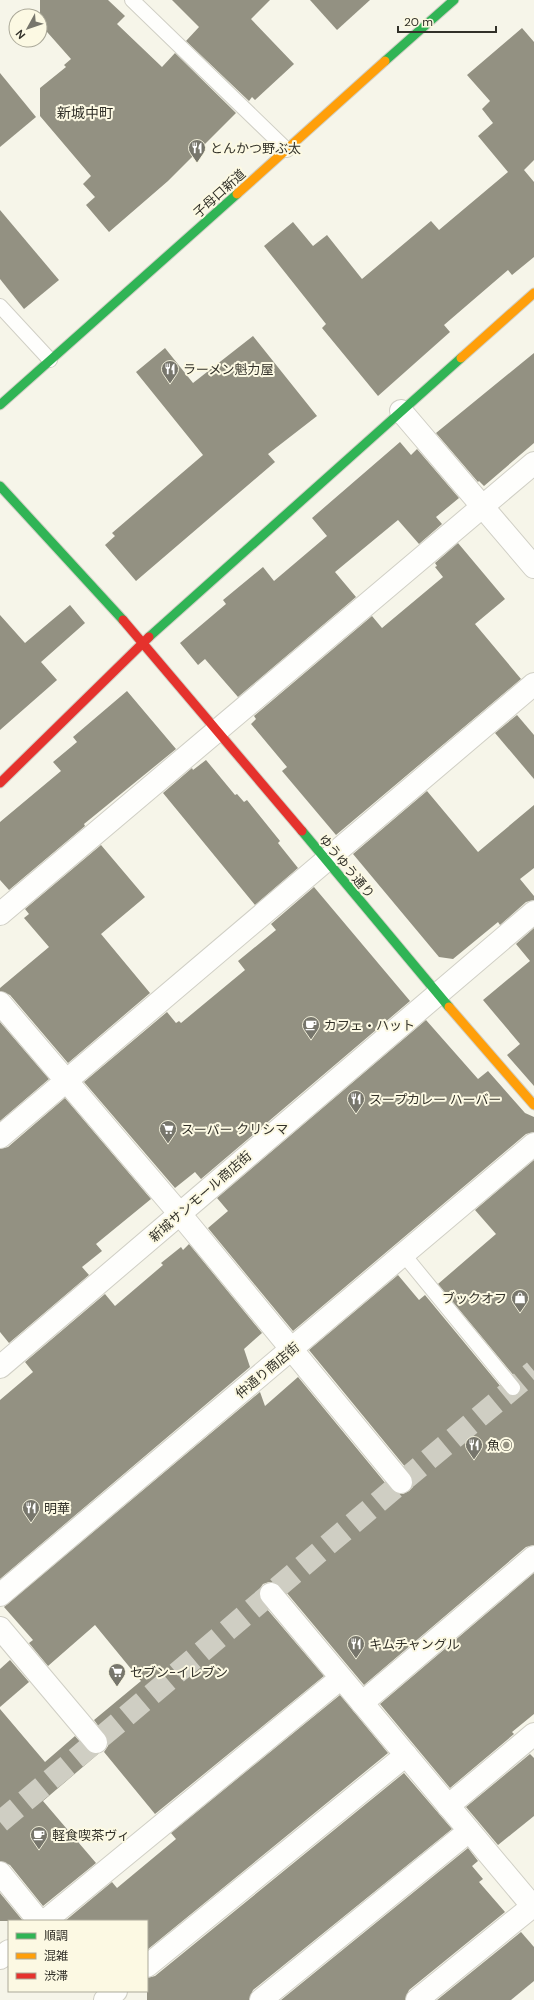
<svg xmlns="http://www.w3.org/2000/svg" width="534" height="2000" font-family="'DM Sans','Noto Sans JP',sans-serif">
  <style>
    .building { fill: #939182 }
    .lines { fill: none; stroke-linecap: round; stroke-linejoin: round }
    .street-tunnel { stroke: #cfcec3; stroke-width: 22; stroke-dasharray: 22 11; stroke-linecap: butt }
    .lane-casing { stroke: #d0cfc5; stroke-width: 16 }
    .street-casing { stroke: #d0cfc5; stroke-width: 24 }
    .fast-casing { stroke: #d0cfc5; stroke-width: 11 }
    .slow-casing { stroke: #d0cfc5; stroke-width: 11 }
    .jam-casing { stroke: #d0cfc5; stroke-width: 11 }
    .lane { stroke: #fefefc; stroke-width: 14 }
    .street { stroke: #fefefc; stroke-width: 22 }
    .fast { stroke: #30b455; stroke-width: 9 }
    .slow { stroke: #ff9f0a; stroke-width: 9 }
    .jam { stroke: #e5322d; stroke-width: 9 }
    .labels { text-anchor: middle; stroke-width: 4; stroke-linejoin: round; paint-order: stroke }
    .poi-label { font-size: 13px; fill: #323129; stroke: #fcf9e3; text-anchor: start }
    .street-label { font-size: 13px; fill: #323129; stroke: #fcf9e3 }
    .neighbourhood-label { font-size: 14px; fill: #323129; stroke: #fcf9e3 }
  </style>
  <rect width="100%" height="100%" fill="#f6f5e9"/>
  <g class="building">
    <path d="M40,0h68l17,16 -8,8 45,43 13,-14 61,60 -68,68 -59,51 -23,-27 9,-8 -12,-13 8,-8 -51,-60v-28l26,-21 -2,-2 7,-6 -31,-35z"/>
    <path d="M172,0h98l-19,19 43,45 -39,36 -3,-3 -3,4 -63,-60 13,-14z"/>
    <path d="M310,0h60l-33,30z"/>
    <path d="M522,28l12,14v118l-10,10 10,12v75l-22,18 -4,-5 -64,55 6,7 -72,64 -56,-68 4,-4 -62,-78 29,-24 20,24 14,-11 35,44 69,-58 8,9 69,-58 -30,-36 15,-13 -11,-14 8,-8 -23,-26z"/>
    <path d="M0,73l36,44 -36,30z"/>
    <path d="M0,210l59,70 -35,29 -24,-30z"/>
    <path d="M253,336l64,80 -49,38 7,8 -139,119 -31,-36 10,-9 -3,-3 91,-78 -67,-83 29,-24 28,35z"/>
    <path d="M534,353v90l-50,43 -5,-5 -1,1 -42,-49z"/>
    <path d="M400,442l11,13 6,-6 42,49 -23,19 6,7 -23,20 -21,-24 -63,52 21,25 -118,100 -33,-38 -7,6 -18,-22 46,-39 -3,-4 40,-33 11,14 53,-45 -15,-18z"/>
    <path d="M458,543l47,56 -30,25 46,55 -185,156 -54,-64 5,-4 -36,-43 5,-5 -2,-3 118,-100 10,12 61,-51 -8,-10 2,-1 -2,-3z"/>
    <path d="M70,605l15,18 -44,39 16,18 -57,50v-115l25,28z"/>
    <path d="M127,691l49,58 -92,75 1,2 -76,64 -9,-10v-58l61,-51 -8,-9 24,-20 -4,-5z"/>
    <path d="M517,715l17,20v44l-39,-46z"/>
    <path d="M206,760l29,35 2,-1 7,8 3,-2 33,41 -2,2 20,25 -43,37 -92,-112 29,-25 1,2z"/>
    <path d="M427,791l51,61 56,-47v63l-14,11 14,17v4l-8,2 -26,23 -2,-3 -45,37 -14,-2 -86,-103z"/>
    <path d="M101,845l44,52 -44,37 49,59 -82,70 -58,-68 -10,-4v-3l49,-41 -25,-29 5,-4 -4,-5z"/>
    <path d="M314,887l96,114 -209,178 -6,-7 -20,16 -91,-106 83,-70 9,11 3,-2 2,2 64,-53 -7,-9 38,-31 -5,-6z"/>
    <path d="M534,928v158l-27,-31 13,-11 -37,-44 47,-39 -14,-17z"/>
    <path d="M426,1020l52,59 10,-8 37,42 9,4v15l-8,2 -233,197 -85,-103 20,-17 -11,-13z"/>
    <path d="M0,1022l49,57 -49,42z"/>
    <path d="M65,1098l86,101 -55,45 6,7 -20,16 7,8 -80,68 -9,-11v-183l8,-2z"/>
    <path d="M534,1160v385l-8,2 -162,138 -83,-99 -6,-4h-6l-6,2 -4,6v7l2,5 63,74 -169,138 -51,-62 4,-6v-7l-14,-19 47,-39 -46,-56 -47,41 -19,-23 4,-3 -29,-33 256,-215 5,14 33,-29 93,113 5,4h7l6,-3 4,-4v-7l-2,-6 -102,-124 89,-75 21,25 6,-5 81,98 8,3 5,-2 2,-7 -1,-4 -82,-99 58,-50 -21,-24z"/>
    <path d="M189,1244l73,89 -18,16 6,18 -250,212v-179l33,-28 -8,-10 80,-68 10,12 48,-41 -2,-2 20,-16 2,3z"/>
    <path d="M534,1573v141l-22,18 2,2 -64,54 -70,-84z"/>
    <path d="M10,1660l19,22 -29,25v-38z"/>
    <path d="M340,1695l48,58 -241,197v-29h-82l47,-39 5,6 59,-49 -5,-6z"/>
    <path d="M0,1709l45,53 30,-26 12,14 5,4h6l-55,47 53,62 -53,43 -33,-41 -10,-4z"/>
    <path d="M530,1754l4,4v58l-36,29 -32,-38z"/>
    <path d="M404,1773l48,56 -199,161 -4,10h-102v-22l8,-2z"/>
    <path d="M468,1848l10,13 -6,5 11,13 -4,3 26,30 -96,78 -4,10h-124z"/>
    <path d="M0,1893l23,28h-23z"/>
    <path d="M521,1932l13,15v34l-23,19h-74z"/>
  </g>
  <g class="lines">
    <path class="street-tunnel" d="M0,1822c179,-149 355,-302 534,-451"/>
    <defs>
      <g id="lane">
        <path d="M132,0l155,150"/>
        <path d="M0,306l50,54"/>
        <path d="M404,1255l109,133"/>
      </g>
      <g id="street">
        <path d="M401,411l133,156"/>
        <path d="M0,914l534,-451"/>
        <path d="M0,1003l180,211 221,268"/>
        <path d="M0,1137l534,-453"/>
        <path d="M0,1367l534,-455"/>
        <path d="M271,1594l263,314"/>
        <path d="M0,1595l534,-451"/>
        <path d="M0,1628l96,114"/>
        <path d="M362,1703l172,-146"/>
        <path d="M448,1806l86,-72"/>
        <path d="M0,1873l39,48"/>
        <path d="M45,1921l296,-243"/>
        <path d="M0,1958l9,-7"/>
        <path d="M147,1966l259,-211"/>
        <path d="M105,2000l11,-9"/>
        <path d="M261,2000l208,-169"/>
        <path d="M417,2000l117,-95"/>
      </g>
      <g id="fast">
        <path d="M385,61l69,-61"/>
        <path d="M0,405l237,-211"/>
        <path d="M0,486l123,134"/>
        <path d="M149,637l312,-279"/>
        <path d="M302,831l147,176"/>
      </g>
      <g id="slow">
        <path d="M237,194l148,-133"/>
        <path d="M461,358l73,-65"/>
        <path d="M449,1007l85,98"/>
      </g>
      <g id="jam">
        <path d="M123,620l179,211"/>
        <path d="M0,783l149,-146"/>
      </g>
    </defs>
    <use href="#lane" class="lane-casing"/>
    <use href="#street" class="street-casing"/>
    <use href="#fast" class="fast-casing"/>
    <use href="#slow" class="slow-casing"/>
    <use href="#jam" class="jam-casing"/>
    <use href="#lane" class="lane"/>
    <use href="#street" class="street"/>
    <use href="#fast" class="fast"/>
    <use href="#slow" class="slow"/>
    <use href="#jam" class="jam"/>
  </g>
  <defs>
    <symbol id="restaurant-pin" viewBox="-11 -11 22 30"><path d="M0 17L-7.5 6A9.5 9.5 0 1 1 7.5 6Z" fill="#77766c" stroke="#fcf9e3"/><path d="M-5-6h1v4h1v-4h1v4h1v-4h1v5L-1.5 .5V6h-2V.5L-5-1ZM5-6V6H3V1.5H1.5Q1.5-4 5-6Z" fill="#fff"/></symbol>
    <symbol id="cafe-pin" viewBox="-11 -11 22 30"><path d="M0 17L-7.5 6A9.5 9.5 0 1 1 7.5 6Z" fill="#77766c" stroke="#fcf9e3"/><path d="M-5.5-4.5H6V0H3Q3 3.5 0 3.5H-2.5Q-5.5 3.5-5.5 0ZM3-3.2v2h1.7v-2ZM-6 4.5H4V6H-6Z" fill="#fff"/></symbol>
    <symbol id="supermarket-pin" viewBox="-11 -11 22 30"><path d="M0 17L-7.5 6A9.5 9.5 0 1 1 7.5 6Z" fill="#77766c" stroke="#fcf9e3"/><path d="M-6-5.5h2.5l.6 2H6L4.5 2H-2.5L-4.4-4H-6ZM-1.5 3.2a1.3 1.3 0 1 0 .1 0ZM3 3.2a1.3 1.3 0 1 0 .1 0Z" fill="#fff"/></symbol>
    <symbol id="shop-pin" viewBox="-11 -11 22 30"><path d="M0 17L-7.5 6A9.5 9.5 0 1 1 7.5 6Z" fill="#77766c" stroke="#fcf9e3"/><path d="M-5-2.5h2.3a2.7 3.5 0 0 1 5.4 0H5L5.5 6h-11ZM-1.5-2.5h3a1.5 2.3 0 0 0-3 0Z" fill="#fff"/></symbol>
  </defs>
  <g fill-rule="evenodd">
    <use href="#restaurant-pin" x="187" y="138" width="20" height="27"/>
    <use href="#restaurant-pin" x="160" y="359" width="20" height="27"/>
    <use href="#cafe-pin" x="301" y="1015" width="20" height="27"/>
    <use href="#restaurant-pin" x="346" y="1089" width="20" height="27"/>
    <use href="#supermarket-pin" x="158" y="1119" width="20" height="27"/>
    <use href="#shop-pin" x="510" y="1288" width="20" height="27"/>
    <use href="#restaurant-pin" x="464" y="1435" width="20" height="27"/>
    <use href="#restaurant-pin" x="21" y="1498" width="20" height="27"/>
    <use href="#restaurant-pin" x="346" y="1634" width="20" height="27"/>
    <use href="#supermarket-pin" x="107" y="1662" width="20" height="27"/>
    <use href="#cafe-pin" x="29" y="1825" width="20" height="27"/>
  </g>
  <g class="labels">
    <g class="poi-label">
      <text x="210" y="153">とんかつ野ぶ太</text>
      <text x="183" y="374">ラーメン魁力屋</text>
      <text x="324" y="1030">カフェ・ハット</text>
      <text x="369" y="1104">スープカレー ハーバー</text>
      <text x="181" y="1134">スーパー クリシマ</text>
      <text x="507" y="1303" text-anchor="end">ブックオフ</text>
      <text x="487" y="1450">魚○</text>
      <text x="44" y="1513">明華</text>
      <text x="369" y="1649">キムチャングル</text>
      <text x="130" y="1677">セブン-イレブン</text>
      <text x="52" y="1840">軽食喫茶ヴィ</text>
    </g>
    <g class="street-label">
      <text transform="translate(219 193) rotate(-42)" y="5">子母口新道</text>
      <text transform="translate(347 866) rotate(50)" y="5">ゆうゆう通り</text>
      <text transform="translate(200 1196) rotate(-41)" y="5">新城サンモール商店街</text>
      <text transform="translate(267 1370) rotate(-40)" y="5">仲通り商店街</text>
    </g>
    <g class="neighbourhood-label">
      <text x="85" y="118">新城中町</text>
    </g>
  </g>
  <rect x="8" y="1920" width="140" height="72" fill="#fcf9e3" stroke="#aba999"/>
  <rect x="16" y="1933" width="20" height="6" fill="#30b455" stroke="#aba999"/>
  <text x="44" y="1940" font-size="12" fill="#323129">順調</text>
  <rect x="16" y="1953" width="20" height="6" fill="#ff9f0a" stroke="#aba999"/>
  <text x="44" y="1960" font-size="12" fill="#323129">混雑</text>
  <rect x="16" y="1973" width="20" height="6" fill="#e5322d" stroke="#aba999"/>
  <text x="44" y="1980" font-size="12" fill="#323129">渋滞</text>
  <g transform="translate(28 28) rotate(230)"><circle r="19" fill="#fcf9e3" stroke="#aba999"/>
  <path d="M0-3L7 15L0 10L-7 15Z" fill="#77766c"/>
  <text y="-6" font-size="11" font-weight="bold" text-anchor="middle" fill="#323129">N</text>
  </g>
  <path d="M398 26v6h98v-6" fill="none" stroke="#323129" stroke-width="2"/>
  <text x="404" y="26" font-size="12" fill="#323129" stroke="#fcf9e3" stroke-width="3" paint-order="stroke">20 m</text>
</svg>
